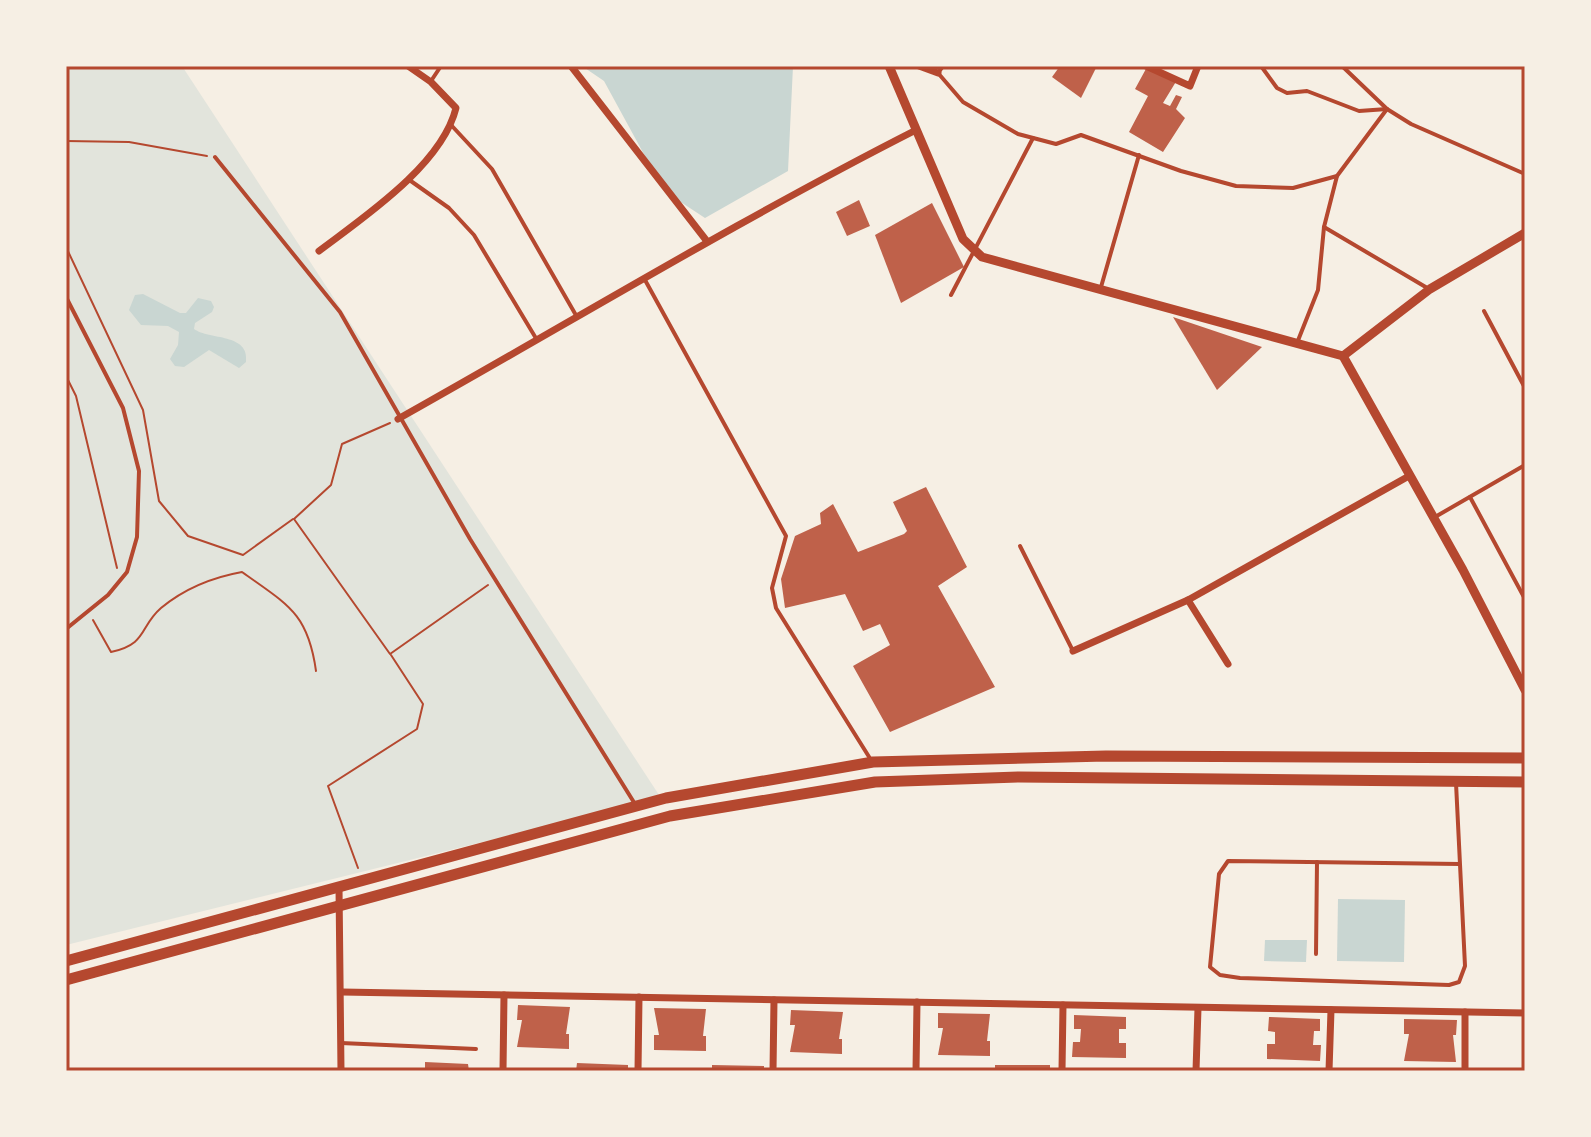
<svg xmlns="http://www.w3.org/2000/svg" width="1591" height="1137" font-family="'Crimson Pro',serif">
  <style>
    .green { fill: #e2e4dc }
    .water { fill: #c9d6d2 }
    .building { fill: #bf614a }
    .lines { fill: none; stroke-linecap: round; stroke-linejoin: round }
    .path { stroke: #b5482f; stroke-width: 2 }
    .service { stroke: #b5482f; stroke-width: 4 }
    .minor { stroke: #b5482f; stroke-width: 7 }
    .tertiary { stroke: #b5482f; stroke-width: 9 }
    .secondary { stroke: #b5482f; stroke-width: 11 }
    .neatline { fill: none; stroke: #b5482f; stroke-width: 3 }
  </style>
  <rect width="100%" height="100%" fill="#f6efe4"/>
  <path class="green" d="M66,66h116l479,732 -595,147z"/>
  <g class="water">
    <path d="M582,66h211l-5,105 -83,47 -41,-27 -60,-110z"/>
    <path d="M143,294l37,19h6l12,-15 13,3 3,6 -2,5 -17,11 -1,6c15,11 56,4 52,33l-7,6 -30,-18 -25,17 -9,-1 -5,-7 8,-14 1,-13 -11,-6 -27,-1 -12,-15 6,-15z"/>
    <path d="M1338,899l67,1 -1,62 -67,-1z"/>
    <path d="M1265,940h42l-1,22 -42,-1z"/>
  </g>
  <g class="building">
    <path d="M1060,66h37l-16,32 -29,-21z"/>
    <path d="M1147,67l30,13 -14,23 7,3 6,-11 6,2 -6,12 9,9 -22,34 -34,-20 19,-36 -13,-7z"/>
    <path d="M859,200l11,26 -23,10 -11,-24z"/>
    <path d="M932,203l32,64 -63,36 -26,-68z"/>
    <path d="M1173,317l89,30 -45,43z"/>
    <path d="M926,487l41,80 -29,19 57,101 -105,45 -37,-66 37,-21 -10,-21 -17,7 -18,-37 -60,14 -4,-29 14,-43 26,-12 -1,-11 13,-9 25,48 46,-18 3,-3 -14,-29z"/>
    <path d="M518,1005l52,2 -4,27h3v15l-52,-2 5,-27h-5z"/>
    <path d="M654,1008l52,1 -3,27h3v15l-52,-1v-15h5z"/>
    <path d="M791,1010l52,2 -4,27h3v15l-52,-2 5,-27h-5z"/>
    <path d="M938,1013l52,1 -3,27h3v15l-52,-1 5,-27h-5z"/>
    <path d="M1074,1015l52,2v12h-7v14h7v15l-54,-1 1,-15h7l1,-13h-7z"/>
    <path d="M1269,1017l51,2v12h-6l-1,14h8l-1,16 -53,-2v-15h8v-12l-7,-1z"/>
    <path d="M1404,1019l53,1 -1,15h-3l3,27 -52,-1 5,-27h-5z"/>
    <path d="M425,1062l43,2 1,7h-44z"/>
    <path d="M577,1063l51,2v6h-52z"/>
    <path d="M712,1065l52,1v5h-52z"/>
    <rect x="995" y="1065" width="55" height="6"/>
  </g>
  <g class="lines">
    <g class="path">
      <path d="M66,141l63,1 78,14"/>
      <path d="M66,247l77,163 16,91 29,35 55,19 50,-36"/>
      <path d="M66,376l10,20 41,172"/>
      <path d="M390,423l-48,21 -11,41 -37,34 96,135 98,-69"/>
      <path d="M93,620l18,32c37,-8 28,-25 50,-44 23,-19 53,-31 81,-36 46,33 66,41 74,99"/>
      <path d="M358,868l-30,-82 89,-57 6,-25 -32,-49"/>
    </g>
    <g class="service">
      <path d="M943,66l-5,7 25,29 55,32 38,10 25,-9 100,36 55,15 57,2 44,-12 50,-67"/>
      <path d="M1261,66l16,22 10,5 20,-2 52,20 28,-2"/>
      <path d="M1342,66l45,43 24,15 114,50"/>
      <path d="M431,81l10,-15"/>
      <path d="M452,126l40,43 85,148"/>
      <path d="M215,157l125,155 130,227 165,265"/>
      <path d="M408,179l41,29 25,27 63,105"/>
      <path d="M1324,227l105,62"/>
      <path d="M645,280l141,256 -14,52 4,20 95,152"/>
      <path d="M1101,287l38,-132"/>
      <path d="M951,295l82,-157"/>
      <path d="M66,297l57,111 16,63 -2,66 -10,35 -19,23 -42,34"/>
      <path d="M1484,311l41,77"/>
      <path d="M1297,343l21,-53 6,-63 13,-51"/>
      <path d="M1470,497l55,102"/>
      <path d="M1435,517l90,-52"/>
      <path d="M1020,546l53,105"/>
      <path d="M1456,783l9,183 -6,16 -10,3 -209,-7 -20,-3 -10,-8 9,-93 9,-13 232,3"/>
      <path d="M1316,954l1,-92"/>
      <path d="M341,1043l135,6"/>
    </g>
    <g class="minor">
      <path d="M571,66l135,174"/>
      <path d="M919,66l19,7"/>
      <path d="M1146,66l44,20 8,-20"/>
      <path d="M319,251c45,-34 123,-86 137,-143l-25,-26 -23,-16"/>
      <path d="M398,419c173,-97 341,-199 518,-289"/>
      <path d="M1188,600l40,64"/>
      <path d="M1073,651l115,-51 221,-124"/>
      <path d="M339,887l2,184"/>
      <path d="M342,992l1183,21"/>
      <path d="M503,1071l1,-76"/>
      <path d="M638,1071l1,-74"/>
      <path d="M773,1071l1,-71"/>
      <path d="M916,1071l1,-69"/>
      <path d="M1062,1071l1,-66"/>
      <path d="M1196,1071l2,-63"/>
      <path d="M1329,1071l2,-61"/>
      <path d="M1465,1071v-59"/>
    </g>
    <g class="tertiary">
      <path d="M889,66l74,173 19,18 361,99 120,214 62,120"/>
      <path d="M1343,356l87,-67 95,-56"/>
    </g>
    <g class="secondary">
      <path d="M66,961l600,-163 207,-36 233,-6 419,2"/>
      <path d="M66,980l604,-164 205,-34 144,-5 506,5"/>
    </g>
  </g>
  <rect width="1591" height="1137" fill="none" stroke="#f6efe4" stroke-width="136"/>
  <rect x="68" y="68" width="1455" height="1001" class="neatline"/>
</svg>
